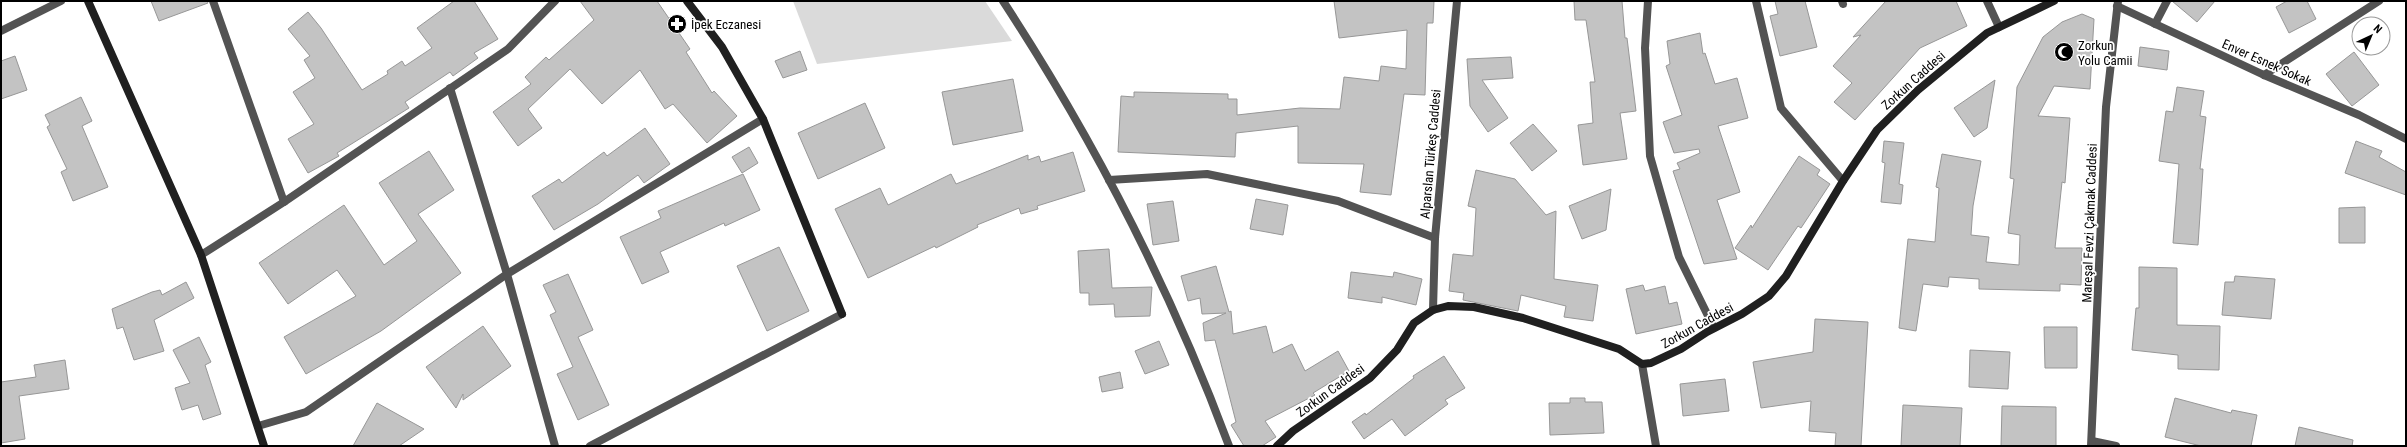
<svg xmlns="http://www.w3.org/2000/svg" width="2407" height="447" font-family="'Roboto Condensed',sans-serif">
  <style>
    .green { fill: #dadada }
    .building { fill: #c3c3c3; stroke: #979797 }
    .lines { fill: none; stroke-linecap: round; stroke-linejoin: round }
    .street { stroke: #535353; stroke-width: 8 }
    .secondary { stroke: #202020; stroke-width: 8 }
    .labels { text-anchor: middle; stroke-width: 3.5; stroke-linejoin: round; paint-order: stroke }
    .poi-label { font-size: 13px; fill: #000; stroke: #fff; text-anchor: start }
    .street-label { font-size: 13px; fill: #000; stroke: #fff }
  </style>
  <rect width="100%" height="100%" fill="#fff"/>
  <path class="green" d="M793,1h192l27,40 -195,23z"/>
  <g class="building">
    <path d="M151,1h56l1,2 -49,18z"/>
    <path d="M454,1h20l24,38 -24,14 4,5 -25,18 -3,-4 -45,30 4,6 -72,45 2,3 -31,17 -20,-34 26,-15 -21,-32 22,-14 -11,-18 6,-4 -22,-27 20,-17 13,16 41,62 26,-16 -1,-3 15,-10 3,5 27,-18 -15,-20z"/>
    <path d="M580,1h77l33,48 -4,3 26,41 2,-2 23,25 -30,27 -34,-39 -8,5 -25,-39 -38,34 -32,-35 -42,40 14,19 -24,18 -25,-34 38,-28 -6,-7 21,-20 3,3 45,-40z"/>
    <path d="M1334,1h100l-1,22h-6l-2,72 -21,-1 -13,101 -31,-3 4,-28 -66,-1v-37l-62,7 -1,24 -117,-5 3,-56 13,1v-5l94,2v5h9v16l63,-7 40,1 4,-32 35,4 2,-15 25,3 1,-39 -68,8z"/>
    <path d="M1574,1h48l3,37h2l9,73 -16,2 7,46 -44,6 -5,-40 15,-2 -3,-41h5l-9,-62h-11z"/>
    <path d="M1775,1h30l12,46 -37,9 -10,-40 8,-2z"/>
    <path d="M1886,1h70l11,25 -47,22 -65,72 -21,-18 18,-19 -19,-17 28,-31 -8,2z"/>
    <path d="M2172,1h43l-18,21z"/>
    <path d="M2287,1h20l9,18 -27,14 -13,-26z"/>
    <path d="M2082,14l12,5 -4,70 -36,-3 -16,30 32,2 -5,65 -3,-1 -7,66h27l-1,37 -21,-1v7l-81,-2v-10l-30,-2 -1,10 -25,-3 -7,47 -17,-3 9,-89 27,3 4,-54 -3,-1 6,-33 39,7 -8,45 -2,29 18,2 -3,25 33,3 1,-30 -12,-2 6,-54 -4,-1 7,-91 26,-50 19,-15z"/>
    <path d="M1700,33l3,21 2,-1 10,31 22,-6 11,40 -30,8 22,66 -23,8 20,59 -33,5 -31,-93 7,-2 -3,-6 23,-10 -1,-4 -25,4 -11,-31 19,-7 -16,-49 4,-2 -3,-23z"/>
    <path d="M2140,47l29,4 -2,19 -29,-4z"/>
    <path d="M800,51l7,19 -24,8 -8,-17z"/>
    <path d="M2354,52l25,33 -27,21 -26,-32z"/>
    <path d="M15,56l12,34 -26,9v-38z"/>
    <path d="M1511,57l2,21 -31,2 26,38 -20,14 -18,-26 -3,-47z"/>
    <path d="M1013,79l10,52 -70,14 -11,-53z"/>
    <path d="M1995,80l-8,48 -13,9 -20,-29z"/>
    <path d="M2177,87l27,4 -4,25 6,1 -6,52h3l-5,76 -25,-2 6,-79 -20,-3 7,-50 7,1z"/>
    <path d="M81,97l11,24 -10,5 26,61 -35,14 -12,-29 6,-3 -20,-42 3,-2 -5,-10z"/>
    <path d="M865,103l20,45 -67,31 -20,-46z"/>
    <path d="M1533,124l24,27 -25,20 -22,-28z"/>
    <path d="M645,128l25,36 -26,19 -6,-8 -40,29 -44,26 -22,-34 27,-17 3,4 42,-31 3,4z"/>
    <path d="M1884,141l20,2 -5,41 4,1 -2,19 -20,-2 4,-39 -3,-1z"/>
    <path d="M2356,141l26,10 -3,6 27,15v23l-61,-22z"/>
    <path d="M749,147l9,16 -16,10 -10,-16z"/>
    <path d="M429,151l25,39 -36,24 43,59 -80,58 -75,43 -22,-37 72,-41 -19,-26 -49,34 -29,-41 85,-58 40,60 33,-24 -38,-58z"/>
    <path d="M1073,152l12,39 -48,15 1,3 -17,5 -2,-6 -42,17 1,2 -42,21 -1,-2 -67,32 -33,-69 45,-21 8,17 63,-31 5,10 72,-29v5l11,-4 2,6z"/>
    <path d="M1799,156l21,14 -3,5 13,9 -29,44 -3,-2 -30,44 -33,-22 16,-23 1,3z"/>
    <path d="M1476,170l39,9 31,36 10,-4 -2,68 44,6 -5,36 -29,-4 2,-11 -45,-11 -3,16 -55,-11 1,-7 -15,-2 4,-37 20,2 3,-48 -8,-2z"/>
    <path d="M743,174l17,36 -35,16 -1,-3 -64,29 9,20 -27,12 -22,-47 41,-19 -3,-7z"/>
    <path d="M1611,189l-5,41 -24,9 -13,-33z"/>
    <path d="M1256,199l32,6 -5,30 -33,-6z"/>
    <path d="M1173,201l6,40 -26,4 -6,-41z"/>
    <path d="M2365,207v36h-26v-35z"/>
    <path d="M779,247l30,64 -42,20 -30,-65z"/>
    <path d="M1109,249l3,39 40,-1 -2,29 -35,1 -1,-13 -25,1v-12h-9l-2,-42z"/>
    <path d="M1216,266l13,46 2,-1 2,23 33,-8 7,27 19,-9 13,27 33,-20 11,20 -36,22 2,2 -50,26 11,16 -14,9h-18l-13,-21 5,-3 -21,-82 -10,1 -2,-18 23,-10 -24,1 -2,-16 -12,3 -7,-25z"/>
    <path d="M2139,267l38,1v57l43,1 -1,44 -41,-1v-14l-46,-5 4,-42h3z"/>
    <path d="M1351,272l42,5 1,-5 28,7 -6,26 -34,-8v6l-34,-5z"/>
    <path d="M568,274l25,56 -15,7 31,68 -31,15 -21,-46 16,-7 -23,-52 6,-3 -13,-27z"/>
    <path d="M2235,276l40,3 -4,40 -49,-4 3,-33h9z"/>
    <path d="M186,282l8,16 -40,22 10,31 -30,9 -11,-33 -6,2 -5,-20 40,-17 8,-2 2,5z"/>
    <path d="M1643,285l2,6 20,-5 4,18 8,-2 5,22 -46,10 -10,-45z"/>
    <path d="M1815,319l53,3 -7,124h-26l1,-13 -27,-2 2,-30 -50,7 -8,-46 60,-10z"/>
    <path d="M483,326l28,40 -48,34v-6l-7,14 -30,-41z"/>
    <path d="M2044,327h33v41h-32z"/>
    <path d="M199,337l12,25 -6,3 16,49 -18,6 -5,-15 -16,5 -7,-22 15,-5 -17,-33z"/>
    <path d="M1159,341l10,24 -24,9 -10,-23z"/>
    <path d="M1970,350l40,2 -2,37 -39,-2z"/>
    <path d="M1444,356l21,32 -20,12 3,4 -43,32 -13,-17 -28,20 -12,-17 13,-9 1,2 48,-37 -1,-2z"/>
    <path d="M65,360l4,29 -50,7 6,43 -24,4v-61l35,-5 -2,-12z"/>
    <path d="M1120,372l3,16 -21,4 -3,-15z"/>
    <path d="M1725,379l4,32 -46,5 -3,-32z"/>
    <path d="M1570,398h15v4h17l2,31 -54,2 -1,-32h21z"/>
    <path d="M2175,398l56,15 1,-3 25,5 -6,31h-50l-36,-9z"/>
    <path d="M377,403l47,26 -25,17h-46z"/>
    <path d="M1903,405l59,3 -2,38h-59z"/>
    <path d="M2002,406l54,1v39h-55z"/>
    <path d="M2299,427l54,13 -1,6h-57z"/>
  </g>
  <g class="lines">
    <g class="street">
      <path d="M213,1l71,201"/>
      <path d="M1003,1c91,139 168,289 226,445"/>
      <path d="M1648,1l-3,47 5,108 29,101 35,71"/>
      <path d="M1756,1l25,107 62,73"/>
      <path d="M1842,1l1,3"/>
      <path d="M1987,1l12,26"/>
      <path d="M2117,6l147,69 95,40 47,24"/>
      <path d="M2155,24l12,-23"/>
      <path d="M1,31l60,-30"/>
      <path d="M2264,75l115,-74"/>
      <path d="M1109,180l98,-6 131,27 97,37"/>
      <path d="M201,255l83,-53 224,-153 47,-48"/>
      <path d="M1433,310l2,-72 22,-237"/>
      <path d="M1642,364l14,82"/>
      <path d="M258,426l48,-14 201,-138 -57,-186"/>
      <path d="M2092,441l24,5"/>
      <path d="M555,446l-48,-172 256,-155"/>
      <path d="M590,446l252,-132"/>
      <path d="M2091,446l15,-339 12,-106"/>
    </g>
    <g class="secondary">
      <path d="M88,1l113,254 63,191"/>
      <path d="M687,1l35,46 41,72 79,195"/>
      <path d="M1277,446l16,-15 77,-53 27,-28 17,-27 19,-13 15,-4 26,1 49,11 96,31 23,15 9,-1 30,-14 26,-17 35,-18 27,-18 17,-20 57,-95 34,-51 41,-40 69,-57 67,-32"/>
    </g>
  </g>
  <defs>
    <symbol id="pharmacy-disc" viewBox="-11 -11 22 22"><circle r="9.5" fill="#000" stroke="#fff"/><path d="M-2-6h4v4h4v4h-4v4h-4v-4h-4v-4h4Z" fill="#fff"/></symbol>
    <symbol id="mosque-disc" viewBox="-11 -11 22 22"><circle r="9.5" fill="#000" stroke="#fff"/><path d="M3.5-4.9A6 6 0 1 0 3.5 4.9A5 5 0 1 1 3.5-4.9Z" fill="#fff"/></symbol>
  </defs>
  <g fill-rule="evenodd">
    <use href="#pharmacy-disc" x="666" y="13" width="22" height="22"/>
    <use href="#mosque-disc" x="2053" y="41" width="22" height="22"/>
  </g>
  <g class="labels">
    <g class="poi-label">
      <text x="691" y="29">İpek Eczanesi</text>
      <text x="2078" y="50">Zorkun<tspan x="2078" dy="15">Yolu Camii</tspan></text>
    </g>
    <g class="street-label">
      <text transform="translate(2267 62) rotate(24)" y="5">Enver Esnek Sokak</text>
      <text transform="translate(1913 80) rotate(-42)" y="5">Zorkun Caddesi</text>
      <text transform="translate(1430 154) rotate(-85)" y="5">Alparslan Türkeş Caddesi</text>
      <text transform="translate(2089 223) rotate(-88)" y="5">Mareşal Fevzi Çakmak Caddesi</text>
      <text transform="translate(1697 325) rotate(-29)" y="5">Zorkun Caddesi</text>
      <text transform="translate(1330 390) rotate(-36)" y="5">Zorkun Caddesi</text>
    </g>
  </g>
  <rect width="2407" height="447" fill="none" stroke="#000000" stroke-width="4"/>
  <g transform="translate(2371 36) rotate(44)"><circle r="19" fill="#ffffff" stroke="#999999"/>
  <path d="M0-3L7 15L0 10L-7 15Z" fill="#000000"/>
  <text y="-6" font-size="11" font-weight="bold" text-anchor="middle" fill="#000000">N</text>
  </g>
</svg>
